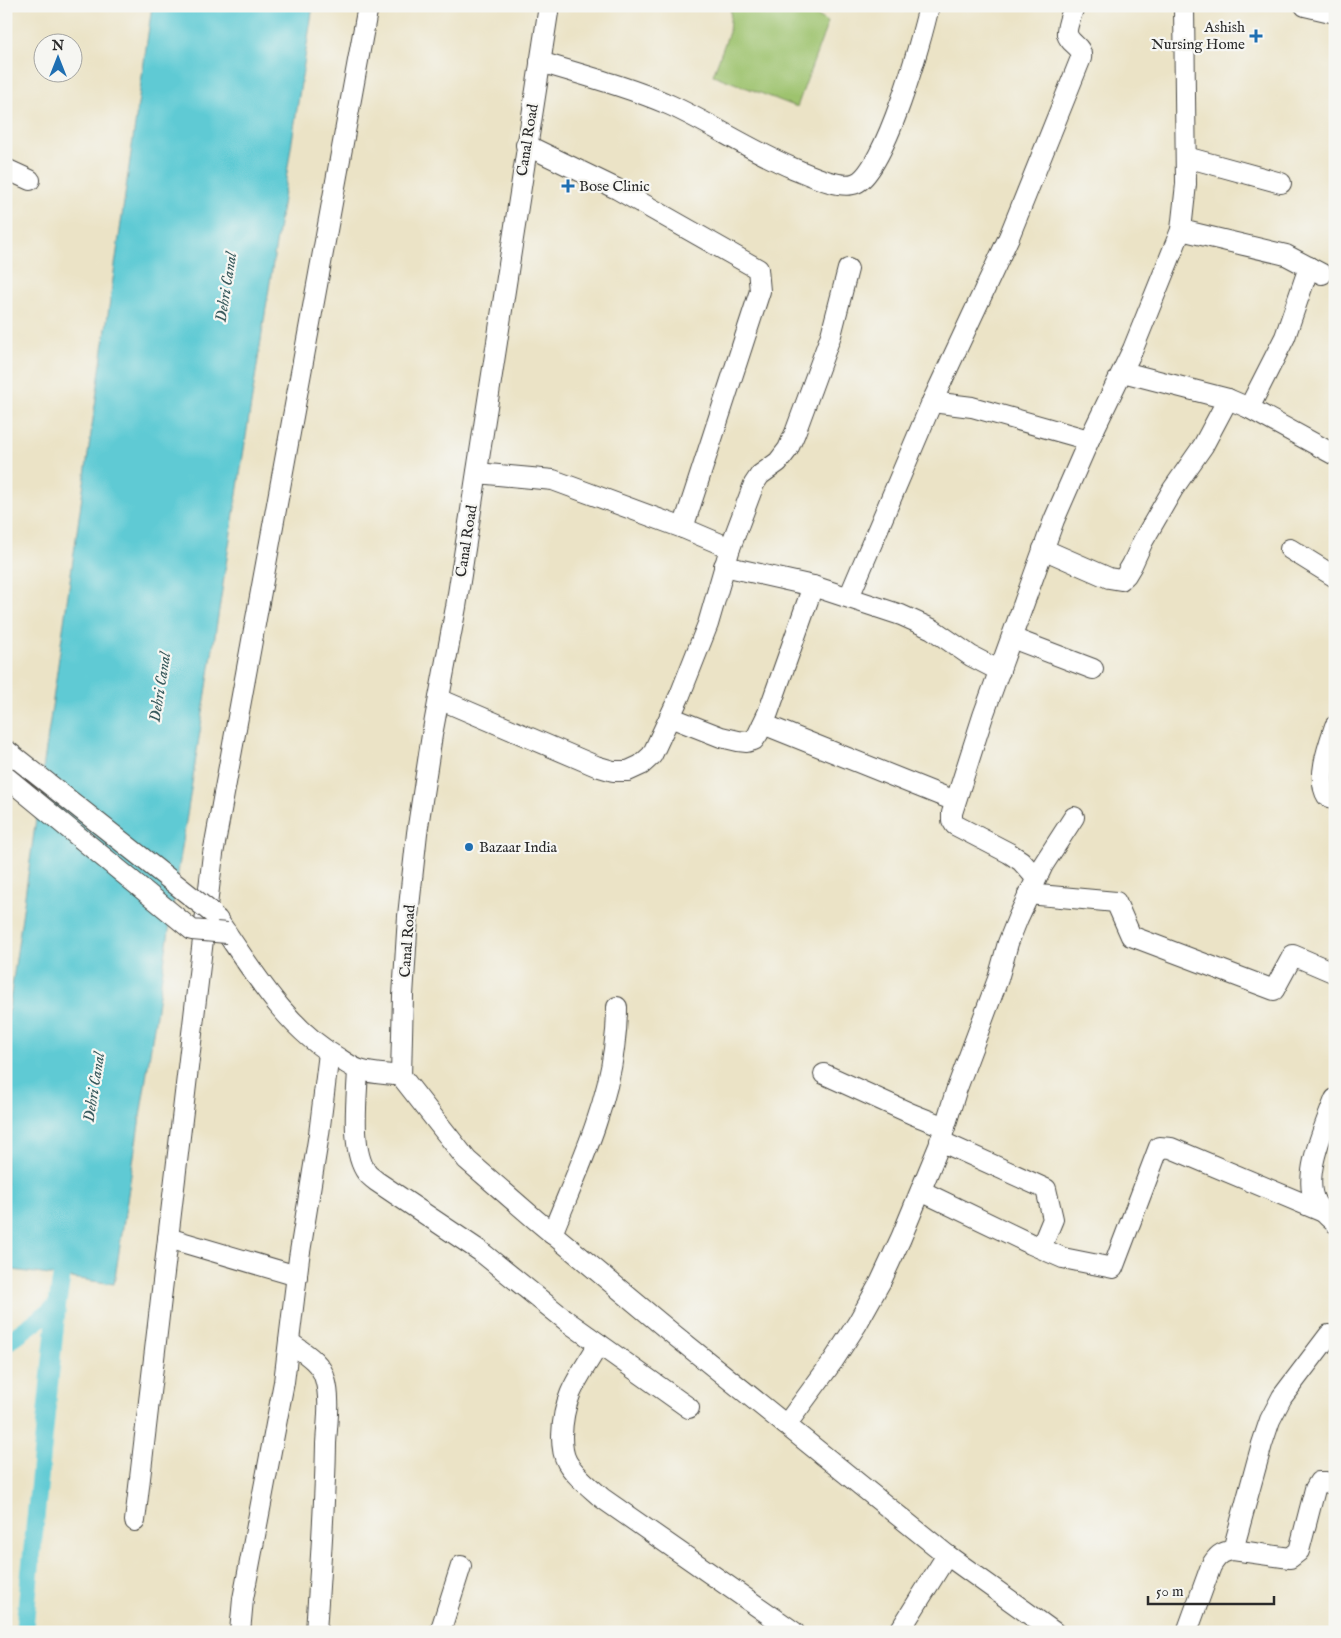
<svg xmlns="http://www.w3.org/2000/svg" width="1341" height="1638" font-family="'IM FELL English',serif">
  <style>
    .green { fill: #9ec36e; stroke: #64774c }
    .water { fill: #5ecad4; stroke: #447a80 }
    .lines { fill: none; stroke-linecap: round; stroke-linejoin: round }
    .canal { stroke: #5ecad4; stroke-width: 18 }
    .street-casing { stroke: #484742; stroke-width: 22 }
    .street { stroke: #fff; stroke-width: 20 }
    .street-bridge-casing { stroke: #484742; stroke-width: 22; stroke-linecap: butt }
    .street-bridge { stroke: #fff; stroke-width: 20 }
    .poi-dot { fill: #1f6fb2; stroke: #f6f6f2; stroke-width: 2 }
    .labels { text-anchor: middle; stroke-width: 4.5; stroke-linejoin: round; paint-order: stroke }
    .poi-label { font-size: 15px; fill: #2b2b2b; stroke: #f6f6f2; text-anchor: start }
    .street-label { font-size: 15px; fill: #2b2b2b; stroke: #f6f6f2 }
    .water-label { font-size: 16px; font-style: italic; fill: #3a5b5e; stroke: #f6f6f2 }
  </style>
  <rect width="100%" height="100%" fill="#f6f6f2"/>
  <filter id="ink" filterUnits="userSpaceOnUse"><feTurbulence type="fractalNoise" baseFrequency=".02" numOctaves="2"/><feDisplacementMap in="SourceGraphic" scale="10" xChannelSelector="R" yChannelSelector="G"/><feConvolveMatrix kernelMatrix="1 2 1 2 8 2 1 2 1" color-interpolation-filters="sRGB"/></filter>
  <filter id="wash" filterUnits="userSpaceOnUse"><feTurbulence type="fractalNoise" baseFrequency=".0096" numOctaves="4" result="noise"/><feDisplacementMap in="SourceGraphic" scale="20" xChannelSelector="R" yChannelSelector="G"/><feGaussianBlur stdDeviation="1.12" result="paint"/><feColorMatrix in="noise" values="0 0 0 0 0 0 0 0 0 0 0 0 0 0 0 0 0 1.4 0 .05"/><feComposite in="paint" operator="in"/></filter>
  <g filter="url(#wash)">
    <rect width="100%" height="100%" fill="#ebe3c6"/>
    <path class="green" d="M725,6h81v3l22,13 -31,85 -84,-32 16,-43 2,-23z"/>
    <path class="water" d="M152,6h161l-199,1278 -108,-15v-240z"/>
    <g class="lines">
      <g class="canal">
        <path d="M6,1343l51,-37 8,-51"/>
        <path d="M24,1632l33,-326"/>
      </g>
    </g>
  </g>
  <g filter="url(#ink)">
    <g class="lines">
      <defs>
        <g id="street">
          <path d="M1305,6l30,7"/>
          <path d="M540,62c43,13 88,25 130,43 42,19 81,46 125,64 15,6 46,21 61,14 29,-12 66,-145 73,-177"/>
          <path d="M526,145l91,44 141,80 2,22 -77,237"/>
          <path d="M1186,157l95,26"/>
          <path d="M6,169l24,11"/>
          <path d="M1181,230l105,25 36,19"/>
          <path d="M1123,372l105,27 21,9 86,47"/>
          <path d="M932,402l40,5 117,33"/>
          <path d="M1249,408l36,-71 24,-70"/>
          <path d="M477,473l76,7 130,48 47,20"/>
          <path d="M1043,549l66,29 12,2 5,-5 6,-10 11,-24 30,-52 30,-43 25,-47"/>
          <path d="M1290,549l45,28"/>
          <path d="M724,566l89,20 88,29 31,14 39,27 29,15"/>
          <path d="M849,597l83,-195 77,-165 72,-179c2,-12 -11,-13 -14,-24 -1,-8 5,-20 7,-28"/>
          <path d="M1012,638l81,31"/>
          <path d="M439,699l157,67 17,5h15l13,-6 11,-10 28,-60 28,-71 22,-76 24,-64 6,-9 18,-13 10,-13 7,-16 36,-98 17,-66"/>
          <path d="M670,717l51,20 17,4 9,1 7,-2 4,-6 10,-21 45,-127"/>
          <path d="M763,724l192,77"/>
          <path d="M1335,726c-6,18 -19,53 -8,70l8,3"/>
          <path d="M1036,878l-15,-17 -12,-8 -54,-28 -3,-5v-7l31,-97 71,-196 35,-80 44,-91 48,-119 5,-46 -2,-178"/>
          <path d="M1028,894l88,8 15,34 143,54 19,-35 42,18"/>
          <path d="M217,919c35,50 68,109 123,140 6,4 13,9 20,11 13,4 28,4 41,6l66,84 69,60 137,114 274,221 107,77"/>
          <path d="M358,1070c-1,27 -8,81 9,103 2,3 6,5 9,8l104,70 88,71 121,86"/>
          <path d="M824,1074l88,40 33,13"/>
          <path d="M401,1076l2,-80 5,-80 9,-83 15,-98 24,-128 93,-601"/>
          <path d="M1335,1099c-10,27 -34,78 -19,104 5,8 12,14 19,20"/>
          <path d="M940,1141l106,48 7,30 -12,29"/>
          <path d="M921,1191l110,53 32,14 50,10 46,-121 12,1 150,63"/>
          <path d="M552,1234c24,-60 54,-121 62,-185 2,-14 3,-28 3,-42"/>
          <path d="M168,1238l129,38"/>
          <path d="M289,1342c14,10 32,20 36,37 6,20 2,45 1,65 -1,63 -6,125 -10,188"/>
          <path d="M599,1344c-20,33 -36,51 -37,92 0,8 1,19 5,26 8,14 23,25 35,36l192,134"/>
          <path d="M786,1425l47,-64 24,-37 24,-43 20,-43 38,-92 17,-55 42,-112 10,-36 10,-25 25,-53 31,-48"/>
          <path d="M135,1521l78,-667 155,-848"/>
          <path d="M1233,1550l57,8 9,-7 16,-62 4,-7h7l9,3"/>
          <path d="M240,1632l3,-33 41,-217 15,-124 20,-124 10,-81"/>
          <path d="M440,1632l21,-66"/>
          <path d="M899,1632l48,-77"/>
          <path d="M1187,1632l24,-66c6,-10 10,-14 22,-16l29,-106 8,-24 12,-23 47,-62"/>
        </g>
      </defs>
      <use href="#street" class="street-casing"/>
      <use href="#street" class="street"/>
      <defs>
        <g id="street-bridge">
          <path d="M6,750l206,163"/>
          <path d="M6,777l186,153 35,3"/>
        </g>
      </defs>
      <use href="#street-bridge" class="street-bridge-casing"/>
      <use href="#street-bridge" class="street-bridge"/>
    </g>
  </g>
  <g class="poi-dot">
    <path d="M1253.5 28.5h5v5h5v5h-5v5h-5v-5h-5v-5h5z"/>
    <path d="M565.5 178.5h5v5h5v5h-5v5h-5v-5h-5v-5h5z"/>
    <circle cx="469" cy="847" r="5"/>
  </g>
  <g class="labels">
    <g class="poi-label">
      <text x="1245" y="32" text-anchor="end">Ashish<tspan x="1245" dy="17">Nursing Home</tspan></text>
      <text x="579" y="191">Bose Clinic</text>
      <text x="479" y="852">Bazaar India</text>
    </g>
    <g class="street-label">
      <text transform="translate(527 140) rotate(-81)" y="5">Canal Road</text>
      <text transform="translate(466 541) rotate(-81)" y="5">Canal Road</text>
      <text transform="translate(407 941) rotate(-86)" y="5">Canal Road</text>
    </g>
    <g class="water-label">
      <text transform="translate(225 287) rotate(-81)" y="6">Dehri Canal</text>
      <text transform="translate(159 687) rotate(-81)" y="6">Dehri Canal</text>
      <text transform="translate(93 1087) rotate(-81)" y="6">Dehri Canal</text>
    </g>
  </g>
  <rect width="1341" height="1638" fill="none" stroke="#f6f6f2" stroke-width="25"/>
  <g transform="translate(58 58)"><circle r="24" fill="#f6f6f2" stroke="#a5a5a2"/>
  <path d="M0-4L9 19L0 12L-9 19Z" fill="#1f6fb2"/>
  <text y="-8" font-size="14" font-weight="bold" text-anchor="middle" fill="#2b2b2b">N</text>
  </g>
  <path d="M1148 1596v8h126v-8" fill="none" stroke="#2b2b2b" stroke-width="2.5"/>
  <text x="1156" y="1596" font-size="15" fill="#2b2b2b" stroke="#f6f6f2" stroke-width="4" paint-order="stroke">50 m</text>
</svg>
